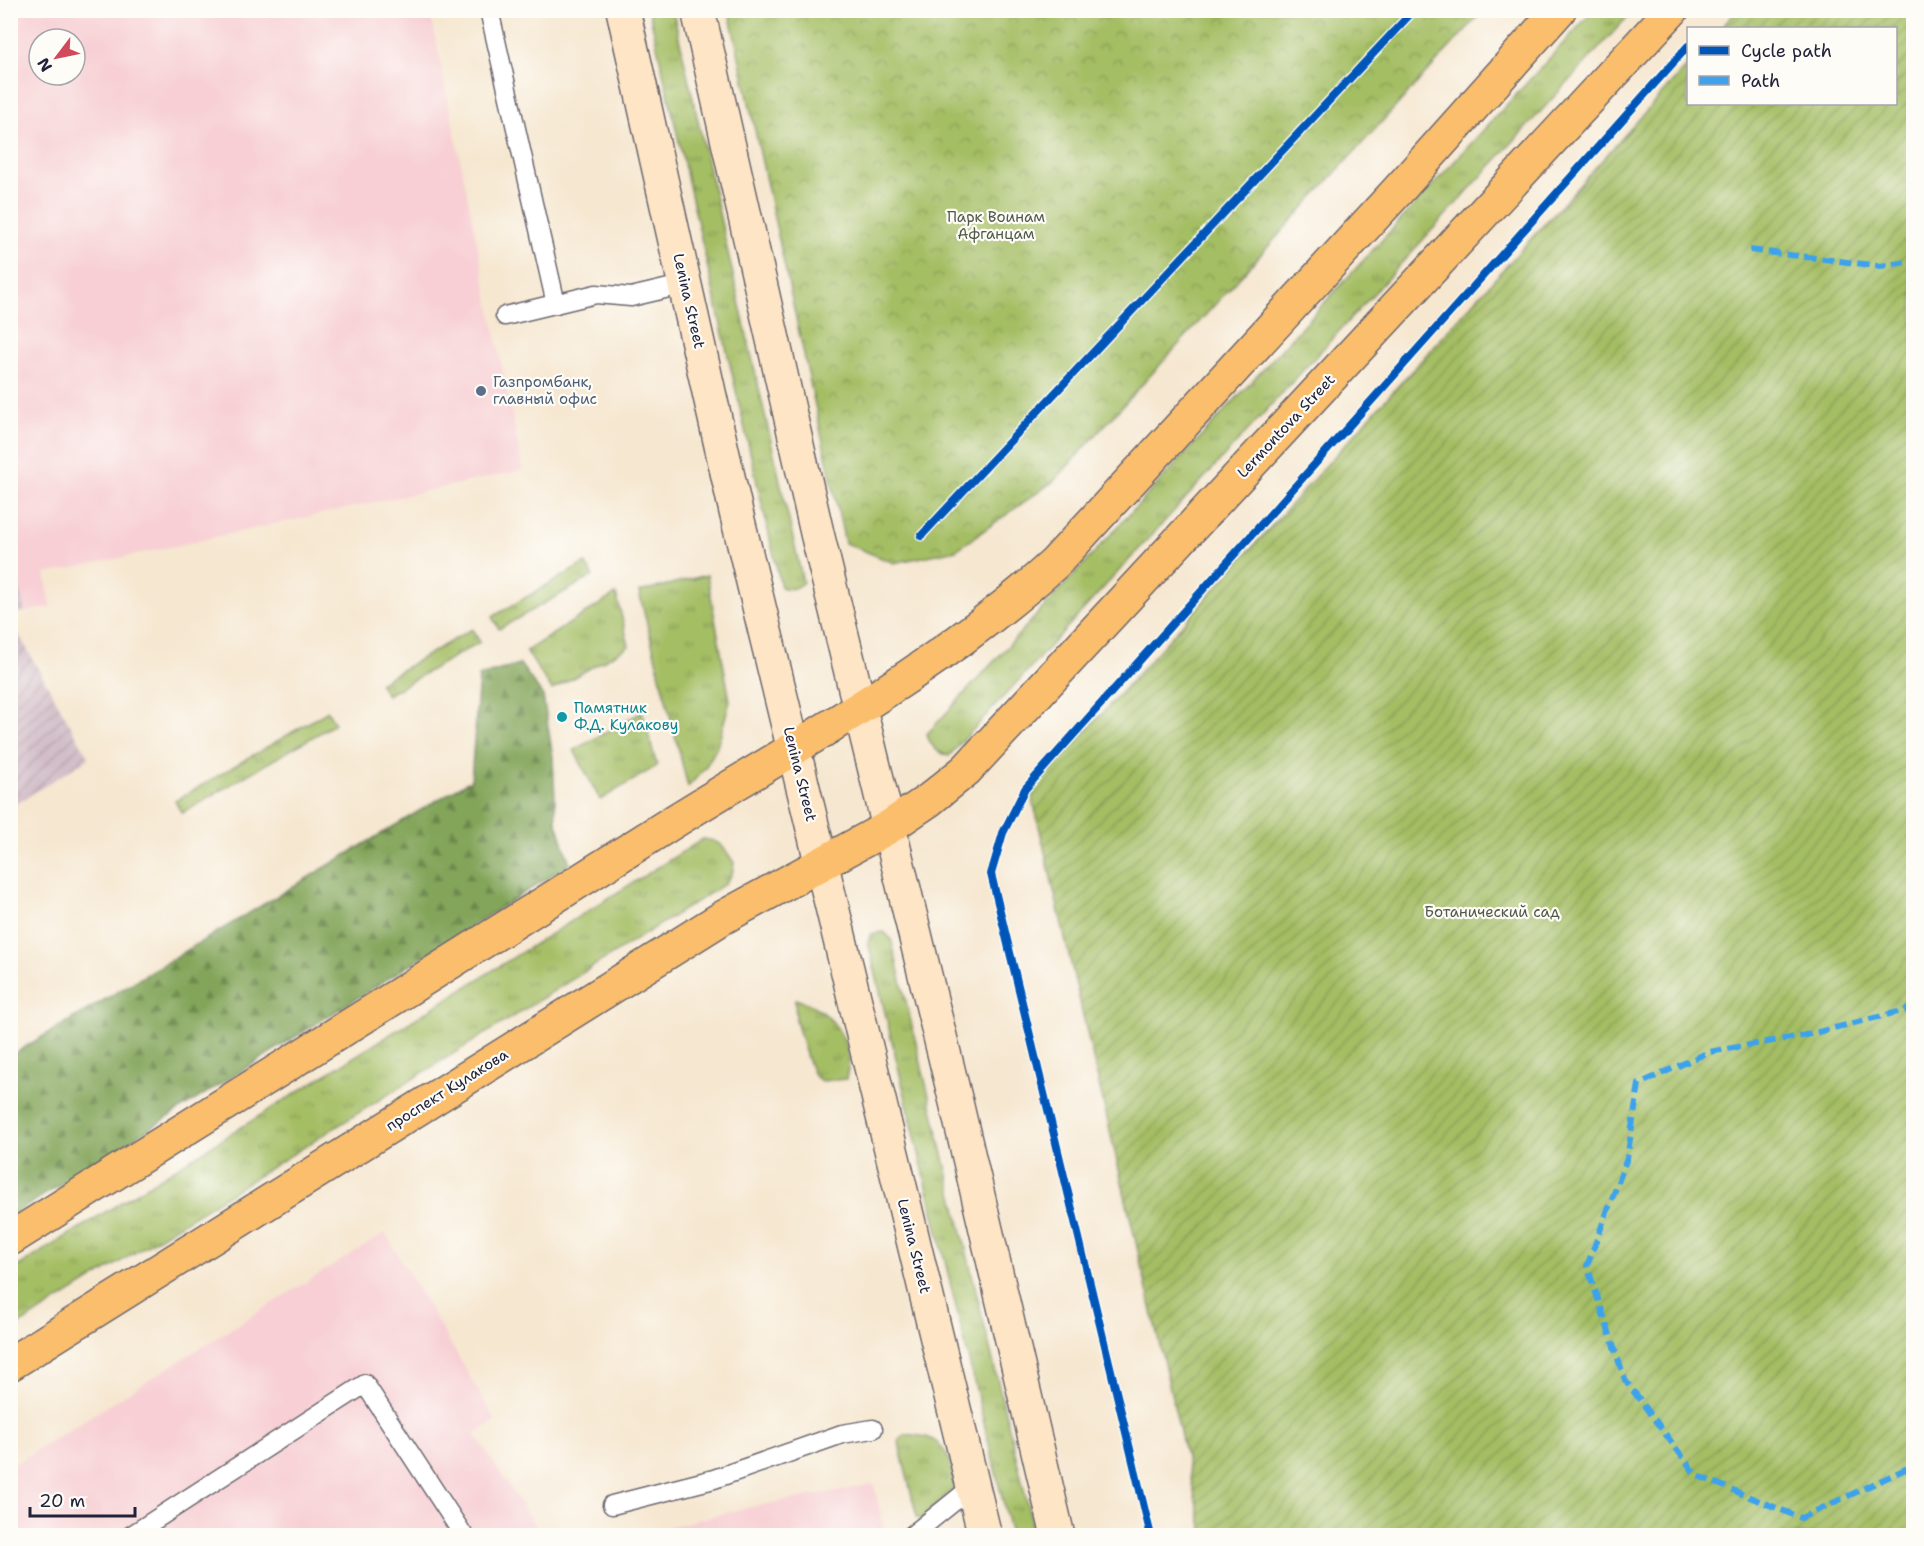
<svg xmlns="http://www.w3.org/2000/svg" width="1924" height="1546" font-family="'Shantell Sans',sans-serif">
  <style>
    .built { fill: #f7cfd4; fill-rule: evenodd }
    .industrial { fill: url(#industrial-furrows) }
    .grass { fill: url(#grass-tufts); stroke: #637050; stroke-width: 1.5 }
    .forest { fill: url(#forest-firs); stroke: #52644a; stroke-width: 1.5 }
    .park { fill: url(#park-crowns); stroke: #637050; stroke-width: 1.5 }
    .garden { fill: url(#garden-furrows); stroke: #637050; stroke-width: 1.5 }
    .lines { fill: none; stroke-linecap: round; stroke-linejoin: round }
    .lane-casing { stroke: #6c676f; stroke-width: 21 }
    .secondary-casing { stroke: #6c676f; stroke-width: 36 }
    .primary-casing { stroke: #6c676f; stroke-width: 36 }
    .lane { stroke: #fff; stroke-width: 18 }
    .secondary { stroke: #fde5c5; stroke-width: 33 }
    .primary { stroke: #fabe6d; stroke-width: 33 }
    .quiet { stroke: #3ea2ec; stroke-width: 6; stroke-dasharray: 12 6; stroke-linecap: butt }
    .cycleway-casing { stroke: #fdfcf7; stroke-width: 11 }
    .cycleway { stroke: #0057b8; stroke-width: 8 }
    .service-dot { fill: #5c6f8a; stroke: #fdfcf7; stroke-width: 2 }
    .culture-dot { fill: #0f9aa8; stroke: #fdfcf7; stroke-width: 2 }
    .labels { text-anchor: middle; stroke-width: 4.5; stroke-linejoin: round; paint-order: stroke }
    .park-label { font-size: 15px; fill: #505949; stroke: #fdfcf7 }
    .street-label { font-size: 15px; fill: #22223b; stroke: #fdfcf7 }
    .service-label { font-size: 15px; fill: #4e5e75; stroke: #fdfcf7; text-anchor: start }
    .culture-label { font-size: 15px; fill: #0d838f; stroke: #fdfcf7; text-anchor: start }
  </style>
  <defs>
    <pattern id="industrial-furrows" width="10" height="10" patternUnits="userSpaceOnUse" patternTransform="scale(1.5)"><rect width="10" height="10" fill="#d2bdc8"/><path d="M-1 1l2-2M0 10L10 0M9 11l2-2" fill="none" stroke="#b4a2ad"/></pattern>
    <pattern id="grass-tufts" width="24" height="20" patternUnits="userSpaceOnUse" patternTransform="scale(1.5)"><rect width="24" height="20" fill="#a4be64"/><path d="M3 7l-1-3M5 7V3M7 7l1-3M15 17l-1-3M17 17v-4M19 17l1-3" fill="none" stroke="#859a54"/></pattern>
    <pattern id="forest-firs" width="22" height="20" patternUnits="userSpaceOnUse" patternTransform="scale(1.5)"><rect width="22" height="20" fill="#83a55a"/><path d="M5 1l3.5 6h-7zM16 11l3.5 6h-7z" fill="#6b864c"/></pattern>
    <pattern id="park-crowns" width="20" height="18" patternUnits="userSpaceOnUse" patternTransform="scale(1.5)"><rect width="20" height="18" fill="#a4be64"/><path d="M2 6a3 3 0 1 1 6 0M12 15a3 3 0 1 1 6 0" fill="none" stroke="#859a54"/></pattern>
    <pattern id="garden-furrows" width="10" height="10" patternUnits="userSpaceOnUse" patternTransform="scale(1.5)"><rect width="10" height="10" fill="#a4be64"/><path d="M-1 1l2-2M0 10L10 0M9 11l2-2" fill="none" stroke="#859a54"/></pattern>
  </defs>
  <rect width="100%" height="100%" fill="#fdfcf7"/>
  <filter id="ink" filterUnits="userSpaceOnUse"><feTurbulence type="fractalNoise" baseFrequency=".0167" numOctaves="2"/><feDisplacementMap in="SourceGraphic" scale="12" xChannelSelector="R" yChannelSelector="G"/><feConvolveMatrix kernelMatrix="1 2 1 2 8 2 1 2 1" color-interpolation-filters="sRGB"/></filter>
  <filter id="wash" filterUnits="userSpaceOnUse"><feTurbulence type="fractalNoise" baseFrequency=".008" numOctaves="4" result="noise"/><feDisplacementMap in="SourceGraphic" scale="24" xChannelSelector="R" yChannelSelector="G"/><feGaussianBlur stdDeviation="1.35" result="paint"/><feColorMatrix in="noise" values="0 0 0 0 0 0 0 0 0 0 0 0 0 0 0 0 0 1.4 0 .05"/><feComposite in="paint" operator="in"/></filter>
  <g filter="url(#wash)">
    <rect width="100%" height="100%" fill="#f6e7d0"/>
    <g class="built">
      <path d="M10,11h420l93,459 -478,104 6,33 -26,5 -15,-58zM39,39h36v36h-36z"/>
      <path d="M385,1233l111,188 -21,13 66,101 -530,1v-70z"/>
      <path d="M874,1484l11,51h-248l108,-27z"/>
    </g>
    <g class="industrial">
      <path d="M11,554l14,58 -14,1z"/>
      <path d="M11,621l78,137 -78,49h-1z"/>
    </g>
    <g class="grass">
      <path d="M1594,10l39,1 -684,745c-12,-3 -19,-10 -22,-22z"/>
      <path d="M649,11h24l130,571c-7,7 -13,8 -22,5z"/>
      <path d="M585,563l8,13 -94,53 -7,-12z"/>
      <path d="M707,575l23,126 -13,46 -12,21 -17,19 -49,-195z"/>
      <path d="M616,594l13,52 -77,44 -26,-39z"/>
      <path d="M472,629l8,13 -93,53 -8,-12z"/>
      <path d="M328,711l7,13 -153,89 -7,-12z"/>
      <path d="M642,712l15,54 -57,34 -26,-50z"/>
      <path d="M703,839c18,1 22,10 31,24l-2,11 -7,10 -714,446v-59z"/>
      <path d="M884,932l7,7 144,596h-24l-143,-593 3,-8z"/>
      <path d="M795,999c6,2 13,4 18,7 19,10 35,33 36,54 0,6 -2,13 -3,19l-25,2 -7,-6 -7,-17 -11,-37z"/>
      <path d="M905,1434c8,1 17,1 24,4 20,8 24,32 24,51l-32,30 -4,-2 -17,-69 -1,-9z"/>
    </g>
    <path class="forest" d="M520,664l23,32 10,61 3,63 14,44 -559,352v-162l6,-2 454,-272 8,-104z"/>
    <path class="park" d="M729,11v-1l754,1 -429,470 -98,69 -62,13 -49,-20z"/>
    <path class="garden" d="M1738,10l175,1v1524h-709l-173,-743 657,-727v39h208v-76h-175z"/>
  </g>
  <g filter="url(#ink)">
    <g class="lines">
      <defs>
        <g id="lane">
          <path d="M489,10l67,294"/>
          <path d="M505,316l91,-22 35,3 55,-13"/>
          <path d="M612,1505l102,-26 128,-45 31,-5"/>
          <path d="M130,1536l235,-152 99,152"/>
          <path d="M911,1536l61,-49"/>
        </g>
        <g id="secondary">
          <path d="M623,10l113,502 249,1024"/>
          <path d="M698,10l119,523 139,569 102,434"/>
        </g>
        <g id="primary">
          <path d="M10,1239c218,-137 435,-273 652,-410 134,-84 276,-159 393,-266l347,-377 157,-176"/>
          <path d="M10,1364l712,-446 167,-91 40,-27 37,-30 706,-760"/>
        </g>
      </defs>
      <use href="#lane" class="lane-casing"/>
      <use href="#secondary" class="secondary-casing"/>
      <use href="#primary" class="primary-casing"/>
      <use href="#lane" class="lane"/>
      <use href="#secondary" class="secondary"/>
      <use href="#primary" class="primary"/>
      <g class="quiet">
        <path d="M1750,250l130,16 34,-5"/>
        <path d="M1914,1004l-8,6 -104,26 -93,16 -70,32 -12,74 -40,108 38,114 71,95 105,43 113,-53"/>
      </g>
      <defs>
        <g id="cycleway">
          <path d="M921,536l493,-526"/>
          <path d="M1151,1536l-160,-662 12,-41 22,-44 663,-743"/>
        </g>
      </defs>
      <use href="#cycleway" class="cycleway-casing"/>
      <use href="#cycleway" class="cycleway"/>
    </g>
  </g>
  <circle class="service-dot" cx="481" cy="391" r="6"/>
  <circle class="culture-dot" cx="562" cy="717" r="6"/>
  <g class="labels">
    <g class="park-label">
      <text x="996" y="222">Парк Воинам<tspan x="996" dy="17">Афганцам</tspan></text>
      <text x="1492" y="917">Ботанический сад</text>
    </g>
    <g class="street-label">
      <text transform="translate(689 301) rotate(77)" y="5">Lenina Street</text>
      <text transform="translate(1286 426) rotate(-47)" y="5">Lermontova Street</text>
      <text transform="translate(800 774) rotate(76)" y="5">Lenina Street</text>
      <text transform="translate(447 1090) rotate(-32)" y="5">проспект Кулакова</text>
      <text transform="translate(914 1246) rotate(76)" y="5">Lenina Street</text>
    </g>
    <g class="service-label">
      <text x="493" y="387">Газпромбанк,<tspan x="493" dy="17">главный офис</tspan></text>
    </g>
    <g class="culture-label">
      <text x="574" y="713">Памятник<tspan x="574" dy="17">Ф.Д. Кулакову</tspan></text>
    </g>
  </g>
  <rect width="1924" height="1546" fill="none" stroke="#fdfcf7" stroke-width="36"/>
  <rect x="1687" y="27" width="210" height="78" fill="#fdfcf7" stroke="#a5a5ac" stroke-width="1.5"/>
  <rect x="1699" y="46" width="30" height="9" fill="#0057b8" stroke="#a5a5ac" stroke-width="1.5"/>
  <text x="1741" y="57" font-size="18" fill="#22223b">Cycle path</text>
  <rect x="1699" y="76" width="30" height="9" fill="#3ea2ec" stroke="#a5a5ac" stroke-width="1.5"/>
  <text x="1741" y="87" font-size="18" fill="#22223b">Path</text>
  <g transform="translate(57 57) rotate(238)"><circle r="28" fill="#fdfcf7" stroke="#a5a5ac" stroke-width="1.5"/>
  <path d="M0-4.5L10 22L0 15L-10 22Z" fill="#d1495b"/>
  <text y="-9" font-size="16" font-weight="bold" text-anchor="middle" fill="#22223b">N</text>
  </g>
  <path d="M30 1507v9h105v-9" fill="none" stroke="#22223b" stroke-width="3"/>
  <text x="39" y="1507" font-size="18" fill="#22223b" stroke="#fdfcf7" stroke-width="4.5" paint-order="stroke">20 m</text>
</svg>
